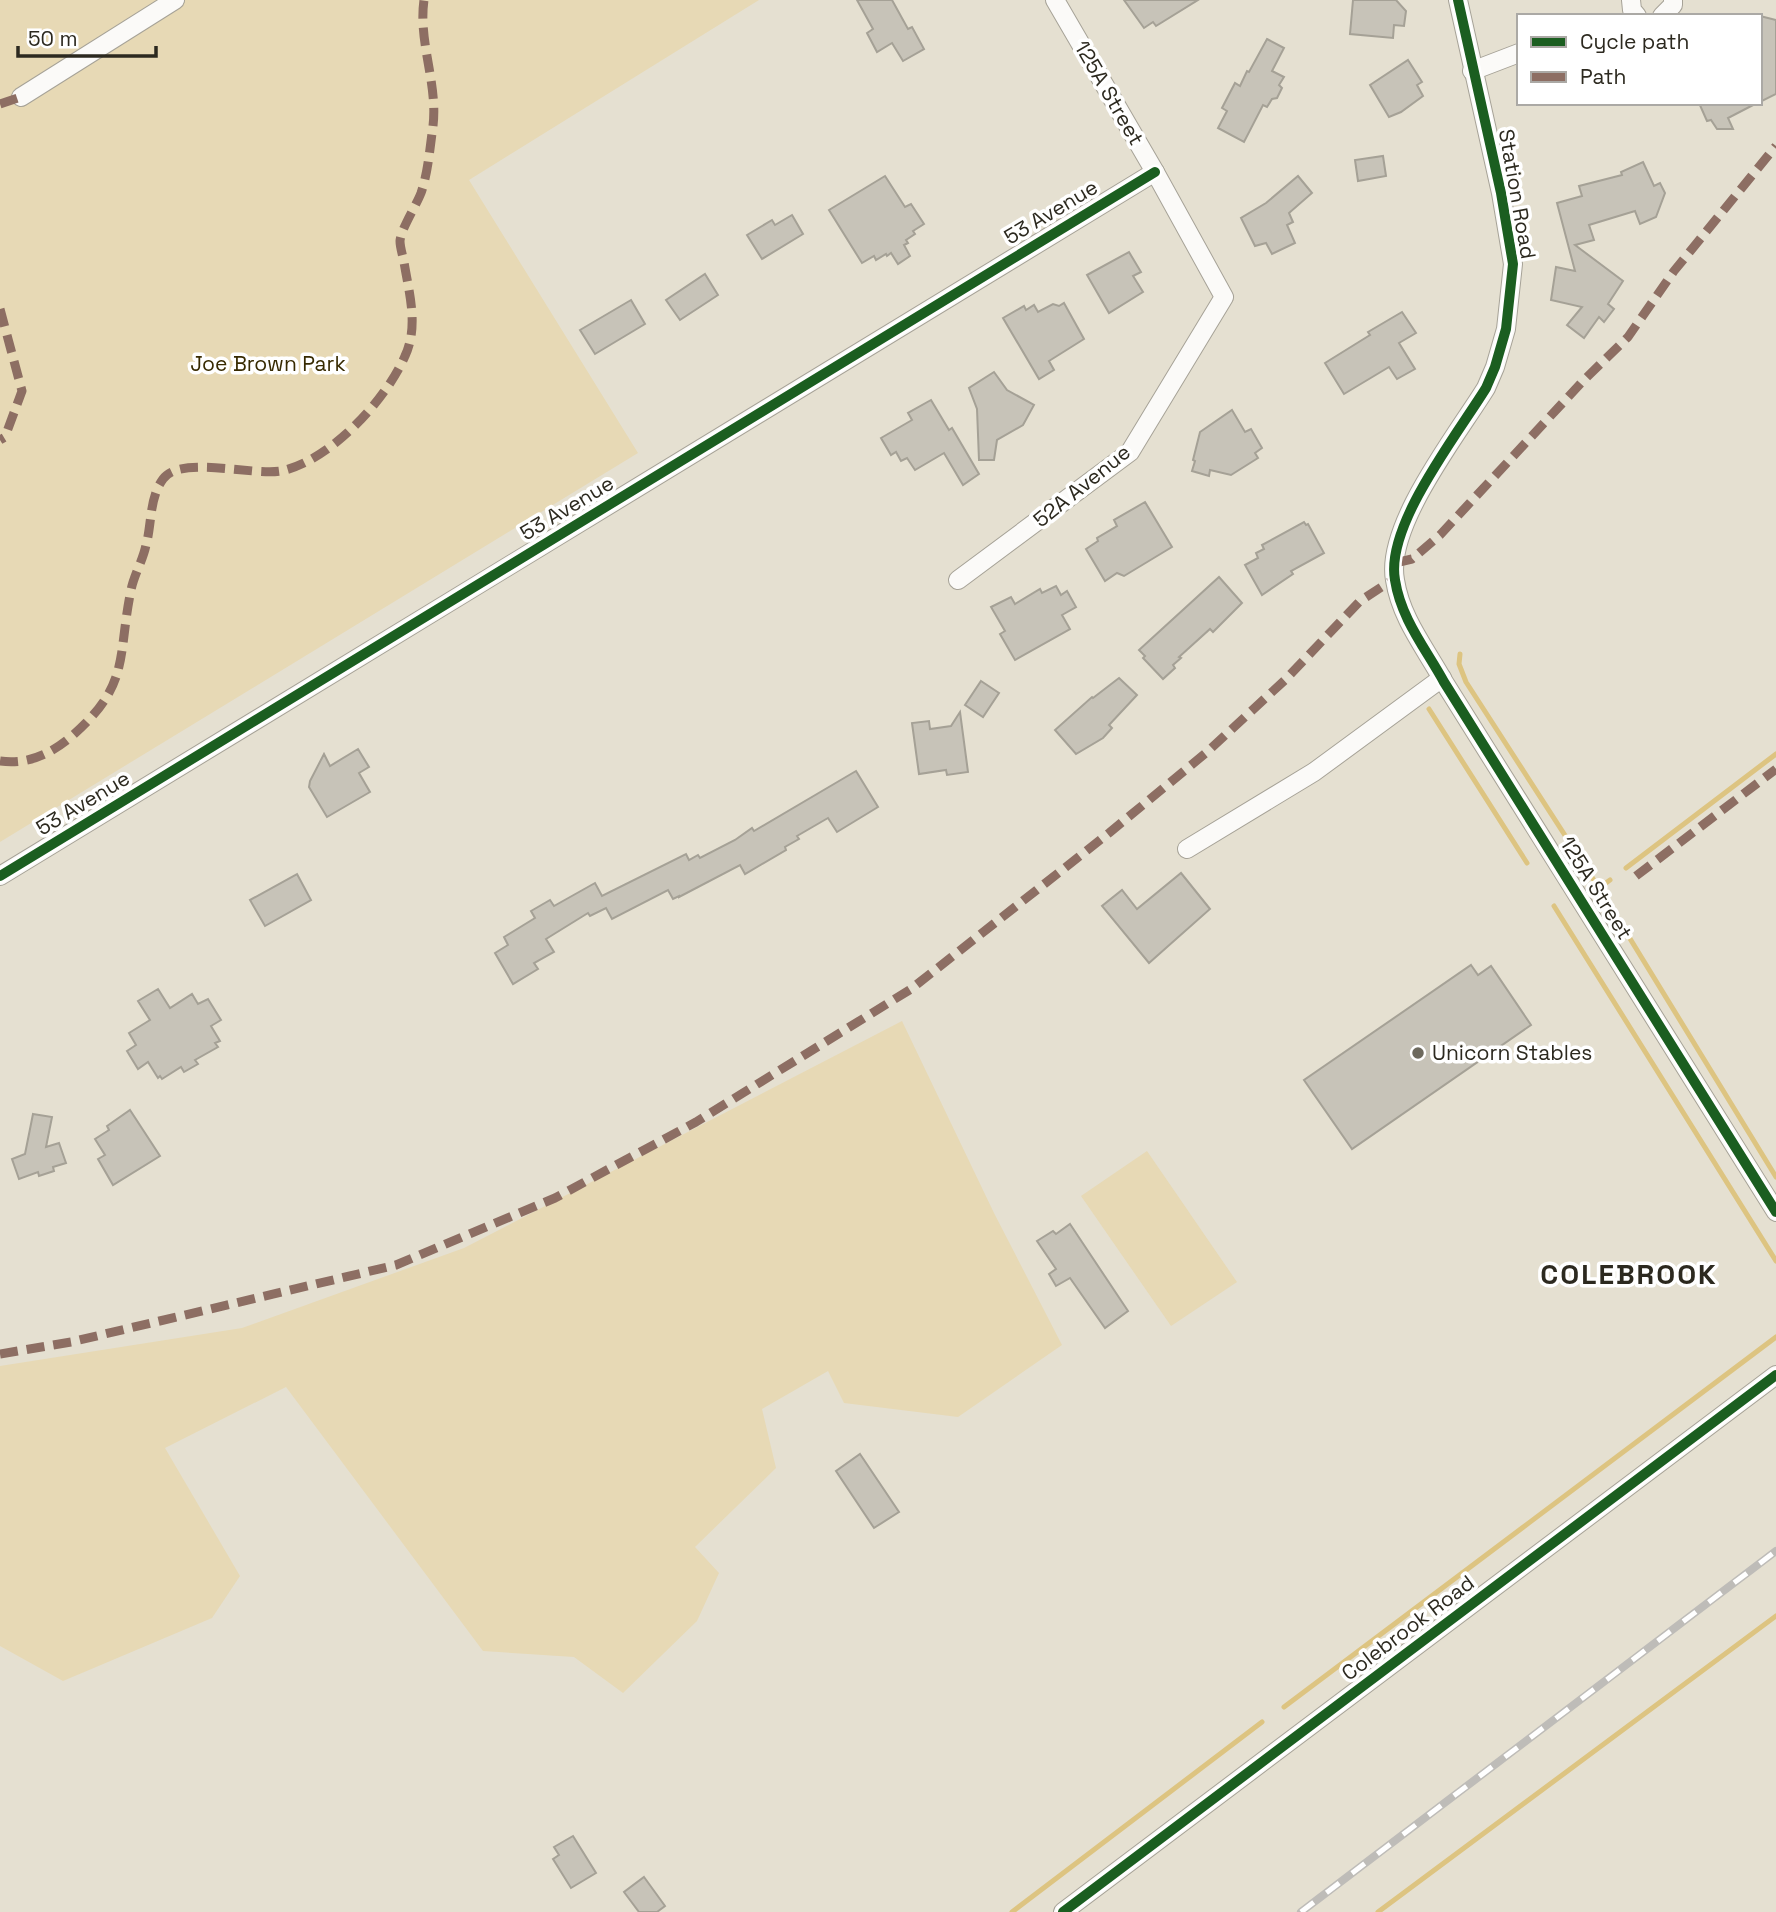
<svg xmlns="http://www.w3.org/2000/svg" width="1776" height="1912" font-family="'Space Grotesk',sans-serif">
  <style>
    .green { fill: #e7d9b5 }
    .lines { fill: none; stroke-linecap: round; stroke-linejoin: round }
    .stream { stroke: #ddc481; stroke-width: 5 }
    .building { fill: #c7c3b8; stroke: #a5a196; stroke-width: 2 }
    .minor-casing { stroke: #a6a297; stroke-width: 20 }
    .minor { stroke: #fbfaf8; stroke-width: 18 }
    .rail-casing { stroke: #bebcb8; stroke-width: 8 }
    .rail { stroke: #fff; stroke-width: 5; stroke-dasharray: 16; stroke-linecap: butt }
    .quiet { stroke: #8d6e63; stroke-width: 9; stroke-dasharray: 18 9; stroke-linecap: butt }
    .cycleway-casing { stroke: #fff; stroke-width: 15 }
    .cycleway { stroke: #1b5e20; stroke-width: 10 }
    .poi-dot { fill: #6d695d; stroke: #fff; stroke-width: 2.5 }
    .labels { text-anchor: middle; stroke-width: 7; stroke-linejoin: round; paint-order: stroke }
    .street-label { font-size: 21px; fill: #2c291f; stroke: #fff }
    .park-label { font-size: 21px; fill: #372a01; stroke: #fff }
    .poi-label { font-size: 21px; fill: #2c291f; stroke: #fff; text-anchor: start }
    .district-label { font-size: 28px; font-weight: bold; letter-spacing: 2px; fill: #2c291f; stroke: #fff }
  </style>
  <rect width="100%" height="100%" fill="#e5e0d1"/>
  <g class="green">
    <path d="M0,0h759l-290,180 169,273 -638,389z"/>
    <path d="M902,1021l92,192 68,132 -104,72 -114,-14 -16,-32 -66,38 14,59 -81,79 24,26 -22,48 -74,72 -49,-36 -91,-6 -197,-264 -121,61 75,128 -28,42 -149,63 -63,-35v-280l242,-38 222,-80z"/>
    <path d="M1147,1151l90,131 -66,44 -90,-130z"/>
  </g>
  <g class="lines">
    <g class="stream">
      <path d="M1460,654l-1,10 7,18 133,206 177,289"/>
      <path d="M1429,709l98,154"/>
      <path d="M1626,868l150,-114"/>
      <path d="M1599,888l11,-8"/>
      <path d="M1554,906l222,355"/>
      <path d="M1284,1707l492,-370"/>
      <path d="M1012,1912l250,-190"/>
      <path d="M1378,1912l398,-296"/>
    </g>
  </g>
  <g class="building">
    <path d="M857,0h35l16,29 4,-2 12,22 -21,12 -11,-18 -15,9 -10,-19 6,-4z"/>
    <path d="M1124,0h74l-42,26 -3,-4 -9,6z"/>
    <path d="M1353,0h43l10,11 -2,15 -10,-1 -1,13 -43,-4z"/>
    <path d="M1760,16l16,4v74l-16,8z"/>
    <path d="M1267,39l17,9 -12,23 12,6 -5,8 3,3 -5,10 -5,1 -5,8 -4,-2 -19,37 -26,-14 9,-17 -5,-3 13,-25 5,3 7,-15 2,1z"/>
    <path d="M1408,60l14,22 -5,3 6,11 -22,16 -12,5 -19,-32z"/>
    <path d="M1699,103h58l-29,15 5,11h-16l-6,-9 -4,1z"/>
    <path d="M1383,156l3,20 -28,5 -3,-21z"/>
    <path d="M1643,162l11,24 6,-3 5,10 -9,24 -16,7 -5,-13 -46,14 5,15 -19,5 48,36 -15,23 6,5 -10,13 -5,-5 -15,21 -17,-13 15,-18 -31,-7 5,-33 19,4 -18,-68 25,-7 -3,-10 43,-11 -1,-3z"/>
    <path d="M885,176l20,31 6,-3 13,20 -11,7 2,3 -9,6 2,3 -4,2 6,11 -12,8 -7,-11 -4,3 -1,-2 -10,6 -2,-4 -12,7 -33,-53z"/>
    <path d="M1298,176l14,17 -23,20 4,9 -6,3 8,18 -23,11 -6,-11 -11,3 -14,-28 25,-15z"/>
    <path d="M792,215l11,19 -41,25 -15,-24 25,-15 3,5z"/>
    <path d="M1129,252l12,20 -8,4 10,16 -34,21 -22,-38z"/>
    <path d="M705,274l13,21 -38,25 -14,-20z"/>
    <path d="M631,300l14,24 -50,30 -15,-24z"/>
    <path d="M1064,303l20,36 -35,22 5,9 -15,9 -36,-61 21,-12 2,4 8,-5 4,7 15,-8 6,2z"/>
    <path d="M1402,312l14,21 -17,10 16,26 -18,10 -8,-12 -45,27 -19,-31 45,-28 -2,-3z"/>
    <path d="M994,372l13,18 27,15 -11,20 -26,15 -3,20h-15l-2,-51 -8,-21z"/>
    <path d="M931,400l18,30 3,-2 27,46 -16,11 -19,-32 -29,17 -8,-12 -6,3 -5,-9 -5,3 -10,-17 31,-18 -4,-7z"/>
    <path d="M1232,410l13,22 6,-3 11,19 -7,5 3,5 -27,17 -21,-5 -1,6 -17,-5 3,-10 -2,-1 7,-28z"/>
    <path d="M1145,502l27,45 -48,29 -7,-3 -12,8 -19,-32 12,-8 -1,-3 20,-12 -3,-6z"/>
    <path d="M1304,522l2,3 2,-1 16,29 -33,18 2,3 -31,21 -17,-30 13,-7 -2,-5 8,-4 -2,-4z"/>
    <path d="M1219,577l23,26 -29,29 -3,-3 -31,28 2,1 -8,7 2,3 -12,11 -20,-21 2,-2 -6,-6z"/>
    <path d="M1056,586l5,9 6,-4 9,16 -14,8 8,14 -55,31 -15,-26 5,-3 -14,-24 20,-10 4,7 25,-15 2,4z"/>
    <path d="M1119,678l18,17 -28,30 3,3 -9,10 -27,16 -21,-24 37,-33 1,1z"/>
    <path d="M981,681l18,12 -16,24 -18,-12z"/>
    <path d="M960,712l8,60 -21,3 -1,-5 -27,4 -7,-51 17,-2 1,8 21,-3z"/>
    <path d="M358,749l11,18 -10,6 11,19 -43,25 -18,-30 1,-6 14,-27 6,12z"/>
    <path d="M856,771l22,36 -41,25 -9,-14 -31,18 2,3 -14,8 1,3 -41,24 -5,-9 -61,32v-1l-6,3 -5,-9 -56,29 -6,-11 -16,8 -2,-3 -42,26 8,13 -20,11 4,6 -25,15 -18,-31 13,-8 -4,-8 31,-19 -4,-7 19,-11 4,6 41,-23 7,13 84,-42 3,6 9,-5 2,3 35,-18 17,-12 2,3z"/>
    <path d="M1181,873l29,36 -61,54 -47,-57 20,-16 15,19z"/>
    <path d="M297,874l14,26 -46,26 -15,-26z"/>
    <path d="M1471,965l7,10 13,-9 40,59 -179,124 -48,-69z"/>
    <path d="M158,989l12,19 22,-14 6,10 10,-5 13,21 -10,6 9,15 -5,2 3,4 -23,13 3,4 -14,8 -3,-5 -19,12 -2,-3 -2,2 -10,-16 -10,7 -11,-18 9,-6 -7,-12 21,-13 -12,-19z"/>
    <path d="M130,1110l30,46 -47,29 -15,-26 7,-4 -10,-16 14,-9 -2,-4z"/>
    <path d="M33,1114l19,3 -6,30 13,-4 7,20 -13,4 1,4 -15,5 -1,-4 -19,7 -7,-20 13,-5z"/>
    <path d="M1070,1224l58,87 -23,17 -35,-50 -14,8 -7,-12 7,-5 -19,-28 16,-10 3,3z"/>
    <path d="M860,1454l39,58 -25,16 -38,-57z"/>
    <path d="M573,1836l23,37 -25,15 -18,-29 6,-4 -5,-8z"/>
    <path d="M644,1877l21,29 -8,6h-18l-15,-20z"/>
  </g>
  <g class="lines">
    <defs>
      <g id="minor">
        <path d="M1458,0l43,193 12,71 -7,65 -11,38 -9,21c-29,47 -101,138 -91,192 6,39 31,69 49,102l332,530"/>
        <path d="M1631,0l1,10 5,6"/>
        <path d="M1662,16l11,-11v-5"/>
        <path d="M1472,71l47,-18"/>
        <path d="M21,97l154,-97"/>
        <path d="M958,580l172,-128 94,-155 -69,-125 -100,-172"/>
        <path d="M1187,849l127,-77 128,-94"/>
        <path d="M0,876l1155,-704"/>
        <path d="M1063,1912l713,-537"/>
      </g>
    </defs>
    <use href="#minor" class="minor-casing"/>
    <use href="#minor" class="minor"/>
    <defs>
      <path id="rail" d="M1301,1912l475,-361"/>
    </defs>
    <use href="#rail" class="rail-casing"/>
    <use href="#rail" class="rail"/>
    <g class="quiet">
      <path d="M0,104l21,-7"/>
      <path d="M0,309l22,82 -17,46 -5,3"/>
      <path d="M1395,563l17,-4 28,-24 143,-154 45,-44 46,-66 102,-125"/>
      <path d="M0,761c27,4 51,-7 72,-25 59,-52 45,-78 59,-146 3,-15 12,-30 15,-45 6,-21 3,-47 17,-66 17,-24 90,-3 118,-8 49,-10 105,-71 124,-115 14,-30 4,-63 -1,-94 -1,-6 -4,-14 -4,-21 1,-12 16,-35 21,-48 7,-20 9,-46 12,-67 5,-43 -15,-84 -9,-126"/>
      <path d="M1636,876l140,-107"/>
      <path d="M0,1354l71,-12 325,-77 159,-67 141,-76 215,-133 198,-156 98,-81 78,-72 75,-79 34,-22"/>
    </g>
    <defs>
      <g id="cycleway">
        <path d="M1458,0l43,193 12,71 -7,65 -11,38 -9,21c-29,47 -101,138 -91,192 6,39 31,69 49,102l332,530"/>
        <path d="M0,876l1155,-704"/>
        <path d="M1063,1912l713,-537"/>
      </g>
    </defs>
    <use href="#cycleway" class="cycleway-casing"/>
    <use href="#cycleway" class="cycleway"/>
  </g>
  <circle class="poi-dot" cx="1418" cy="1053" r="7"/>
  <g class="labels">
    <g class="street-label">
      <text transform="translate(1109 93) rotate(60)" y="7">125A Street</text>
      <text transform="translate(1517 194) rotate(80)" y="7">Station Road</text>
      <text transform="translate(1051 212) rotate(-31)" y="7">53 Avenue</text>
      <text transform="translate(1082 486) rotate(-39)" y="7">52A Avenue</text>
      <text transform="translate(567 508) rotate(-31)" y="7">53 Avenue</text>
      <text transform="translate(83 803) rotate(-31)" y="7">53 Avenue</text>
      <text transform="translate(1596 888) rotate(58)" y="7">125A Street</text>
      <text transform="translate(1408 1628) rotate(-37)" y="7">Colebrook Road</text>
    </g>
    <g class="park-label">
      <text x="268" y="371">Joe Brown Park</text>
    </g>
    <g class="poi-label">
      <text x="1432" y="1060">Unicorn Stables</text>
    </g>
    <g class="district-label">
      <text x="1629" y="1284">COLEBROOK</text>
    </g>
  </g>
  <rect x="1517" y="14" width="245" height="91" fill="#ffffff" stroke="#aba9a5" stroke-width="2"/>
  <rect x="1531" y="37" width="35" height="10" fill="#1b5e20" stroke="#aba9a5" stroke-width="2"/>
  <text x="1580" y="49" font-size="21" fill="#2c291f">Cycle path</text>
  <rect x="1531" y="72" width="35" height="10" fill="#8d6e63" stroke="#aba9a5" stroke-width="2"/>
  <text x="1580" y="84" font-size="21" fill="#2c291f">Path</text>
  <path d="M18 46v10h138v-10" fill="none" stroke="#2c291f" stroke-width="3.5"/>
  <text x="28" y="46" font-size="21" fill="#2c291f" stroke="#ffffff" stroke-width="5" paint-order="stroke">50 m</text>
</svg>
